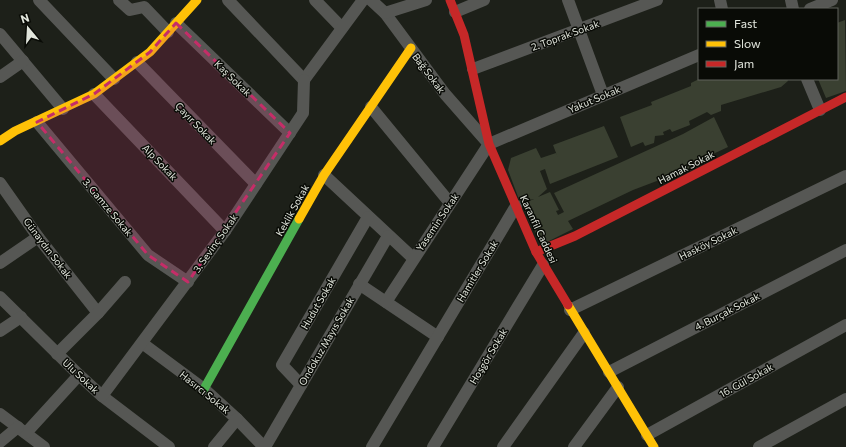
<svg xmlns="http://www.w3.org/2000/svg" width="846" height="447" font-family="Commissioner,sans-serif">
  <style>
    .building { fill: #3a4031 }
    .lines { fill: none; stroke-linecap: round; stroke-linejoin: round }
    .street { stroke: #565754; stroke-width: 12 }
    .fast { stroke: #4caf50; stroke-width: 9 }
    .slow { stroke: #ffc107; stroke-width: 9 }
    .jam { stroke: #c62828; stroke-width: 9 }
    .marked { fill: #c52d68; fill-opacity: 0.2; stroke: #c52d68; stroke-width: 3; stroke-dasharray: 8 5; stroke-linejoin: round }
    .labels { text-anchor: middle; stroke-width: 3; stroke-linejoin: round; paint-order: stroke }
    .street-label { font-size: 10px; fill: #e2e6dd; stroke: #090b06 }
  </style>
  <rect width="100%" height="100%" fill="#1d2019"/>
  <g class="building">
    <path d="M845,20l1,71 -20,7 -8,-19h19v-56z"/>
    <path d="M699,79h88l1,2 -7,6 -60,18v6l-10,4 -4,-3 -18,9 1,4 -18,7 -2,-3 -7,3 1,3 -9,1 -1,7 -9,3 -2,-4 -12,5 -11,-30 32,-12 -1,-3 40,-16v-3z"/>
    <path d="M714,117l14,30 -30,14 1,4 -66,25 -65,31 5,8 -26,13 -8,-2 -17,-36 12,-5 -14,3 -12,-32 3,-12 25,-10 5,10 15,-5 2,5 -5,-13 51,-19 14,31 -68,27 -5,-15 -5,2 7,18 -9,8 12,-5 9,18 -3,1 2,4 6,-3 -10,-19 129,-59z"/>
  </g>
  <g class="lines">
    <g class="street">
      <path d="M39,0l75,79"/>
      <path d="M119,0l11,10 14,-3 24,25"/>
      <path d="M228,0l76,80"/>
      <path d="M315,0l27,28"/>
      <path d="M371,0l14,13 60,81 43,49"/>
      <path d="M568,0l35,95"/>
      <path d="M720,0l2,9"/>
      <path d="M791,0l2,9"/>
      <path d="M810,9l22,-9"/>
      <path d="M455,12l29,-12"/>
      <path d="M385,13l41,-13"/>
      <path d="M176,23l114,110"/>
      <path d="M0,34l63,75"/>
      <path d="M137,62l119,122"/>
      <path d="M473,69l184,-69"/>
      <path d="M0,77l23,-16"/>
      <path d="M807,79l13,31"/>
      <path d="M304,80l59,-80"/>
      <path d="M94,94l131,137"/>
      <path d="M371,107l79,96"/>
      <path d="M37,122l111,133 40,27"/>
      <path d="M489,144l210,-89"/>
      <path d="M324,175l89,83"/>
      <path d="M0,183l38,54 60,76"/>
      <path d="M0,263l38,-26"/>
      <path d="M359,284l79,53"/>
      <path d="M0,297l79,78 23,21 67,51"/>
      <path d="M386,302l103,-158"/>
      <path d="M570,310l276,-134"/>
      <path d="M0,331l21,-14"/>
      <path d="M142,343l62,46 33,30 27,28"/>
      <path d="M57,354l41,-41 27,-31"/>
      <path d="M609,372l237,-122"/>
      <path d="M301,385l-19,-20 86,-148"/>
      <path d="M102,396l123,-165 78,-118 1,-33"/>
      <path d="M0,414l44,33"/>
      <path d="M26,433l53,-58"/>
      <path d="M647,435l199,-110"/>
      <path d="M0,442l18,-15"/>
      <path d="M214,447l23,-28"/>
      <path d="M265,447l123,-211"/>
      <path d="M372,447l144,-241"/>
      <path d="M433,447l110,-182"/>
      <path d="M503,447l81,-114"/>
      <path d="M574,447l44,-60"/>
      <path d="M759,447l87,-48"/>
    </g>
    <path class="fast" d="M204,389l95,-170"/>
    <g class="slow">
      <path d="M0,141l15,-10 79,-37 56,-42 47,-52"/>
      <path d="M299,219l25,-44 87,-127"/>
      <path d="M568,305l86,142"/>
    </g>
    <g class="jam">
      <path d="M450,0l14,35 25,109 47,108 32,53"/>
      <path d="M536,252l39,-16 271,-139"/>
    </g>
  </g>
  <path class="marked" d="M176,23l114,110 -102,149 -40,-27 -111,-133 57,-28 56,-42z"/>
  <g class="labels">
    <g class="street-label">
      <text transform="translate(565 35) rotate(-20)" y="4">2. Toprak Sokak</text>
      <text transform="translate(429 73) rotate(53)" y="4">Bağ Sokak</text>
      <text transform="translate(233 78) rotate(44)" y="4">Kaş Sokak</text>
      <text transform="translate(594 99) rotate(-23)" y="4">Yakut Sokak</text>
      <text transform="translate(196 123) rotate(46)" y="4">Çayır Sokak</text>
      <text transform="translate(160 162) rotate(46)" y="4">Alp Sokak</text>
      <text transform="translate(686 167) rotate(-27)" y="4">Hamak Sokak</text>
      <text transform="translate(108 207) rotate(50)" y="4">3. Gamze Sokak</text>
      <text transform="translate(292 210) rotate(-61)" y="4">Keklik Sokak</text>
      <text transform="translate(437 222) rotate(-56)" y="4">Yasemin Sokak</text>
      <text transform="translate(539 229) rotate(65)" y="4">Karanfil Caddesi</text>
      <text transform="translate(215 243) rotate(-55)" y="4">3. Sevinç Sokak</text>
      <text transform="translate(708 243) rotate(-26)" y="4">Hasköy Sokak</text>
      <text transform="translate(48 248) rotate(53)" y="4">Günaydın Sokak</text>
      <text transform="translate(477 271) rotate(-59)" y="4">Hamitler Sokak</text>
      <text transform="translate(318 303) rotate(-60)" y="4">Hudut Sokak</text>
      <text transform="translate(727 311) rotate(-27)" y="4">4. Burçak Sokak</text>
      <text transform="translate(326 341) rotate(-60)" y="4">Ondokuz Mayıs Sokak</text>
      <text transform="translate(488 356) rotate(-59)" y="4">Hoşgör Sokak</text>
      <text transform="translate(81 376) rotate(43)" y="4">Ulu Sokak</text>
      <text transform="translate(746 380) rotate(-29)" y="4">16. Gül Sokak</text>
      <text transform="translate(205 392) rotate(39)" y="4">Hasırcı Sokak</text>
    </g>
  </g>
  <rect x="698" y="8" width="140" height="72" fill="#090b06" stroke="#60635c"/>
  <rect x="706" y="21" width="20" height="6" fill="#4caf50" stroke="#60635c"/>
  <text x="734" y="28" font-size="12" fill="#e2e6dd">Fast</text>
  <rect x="706" y="41" width="20" height="6" fill="#ffc107" stroke="#60635c"/>
  <text x="734" y="48" font-size="12" fill="#e2e6dd">Slow</text>
  <rect x="706" y="61" width="20" height="6" fill="#c62828" stroke="#60635c"/>
  <text x="734" y="68" font-size="12" fill="#e2e6dd">Jam</text>
  <g transform="translate(28 28) rotate(342)" stroke="#090b06" stroke-width="3" paint-order="stroke">
  <path d="M0-3L7 15L0 10L-7 15Z" fill="#e2e6dd"/>
  <text y="-6" font-size="11" font-weight="bold" text-anchor="middle" fill="#e2e6dd">N</text>
  </g>
</svg>
